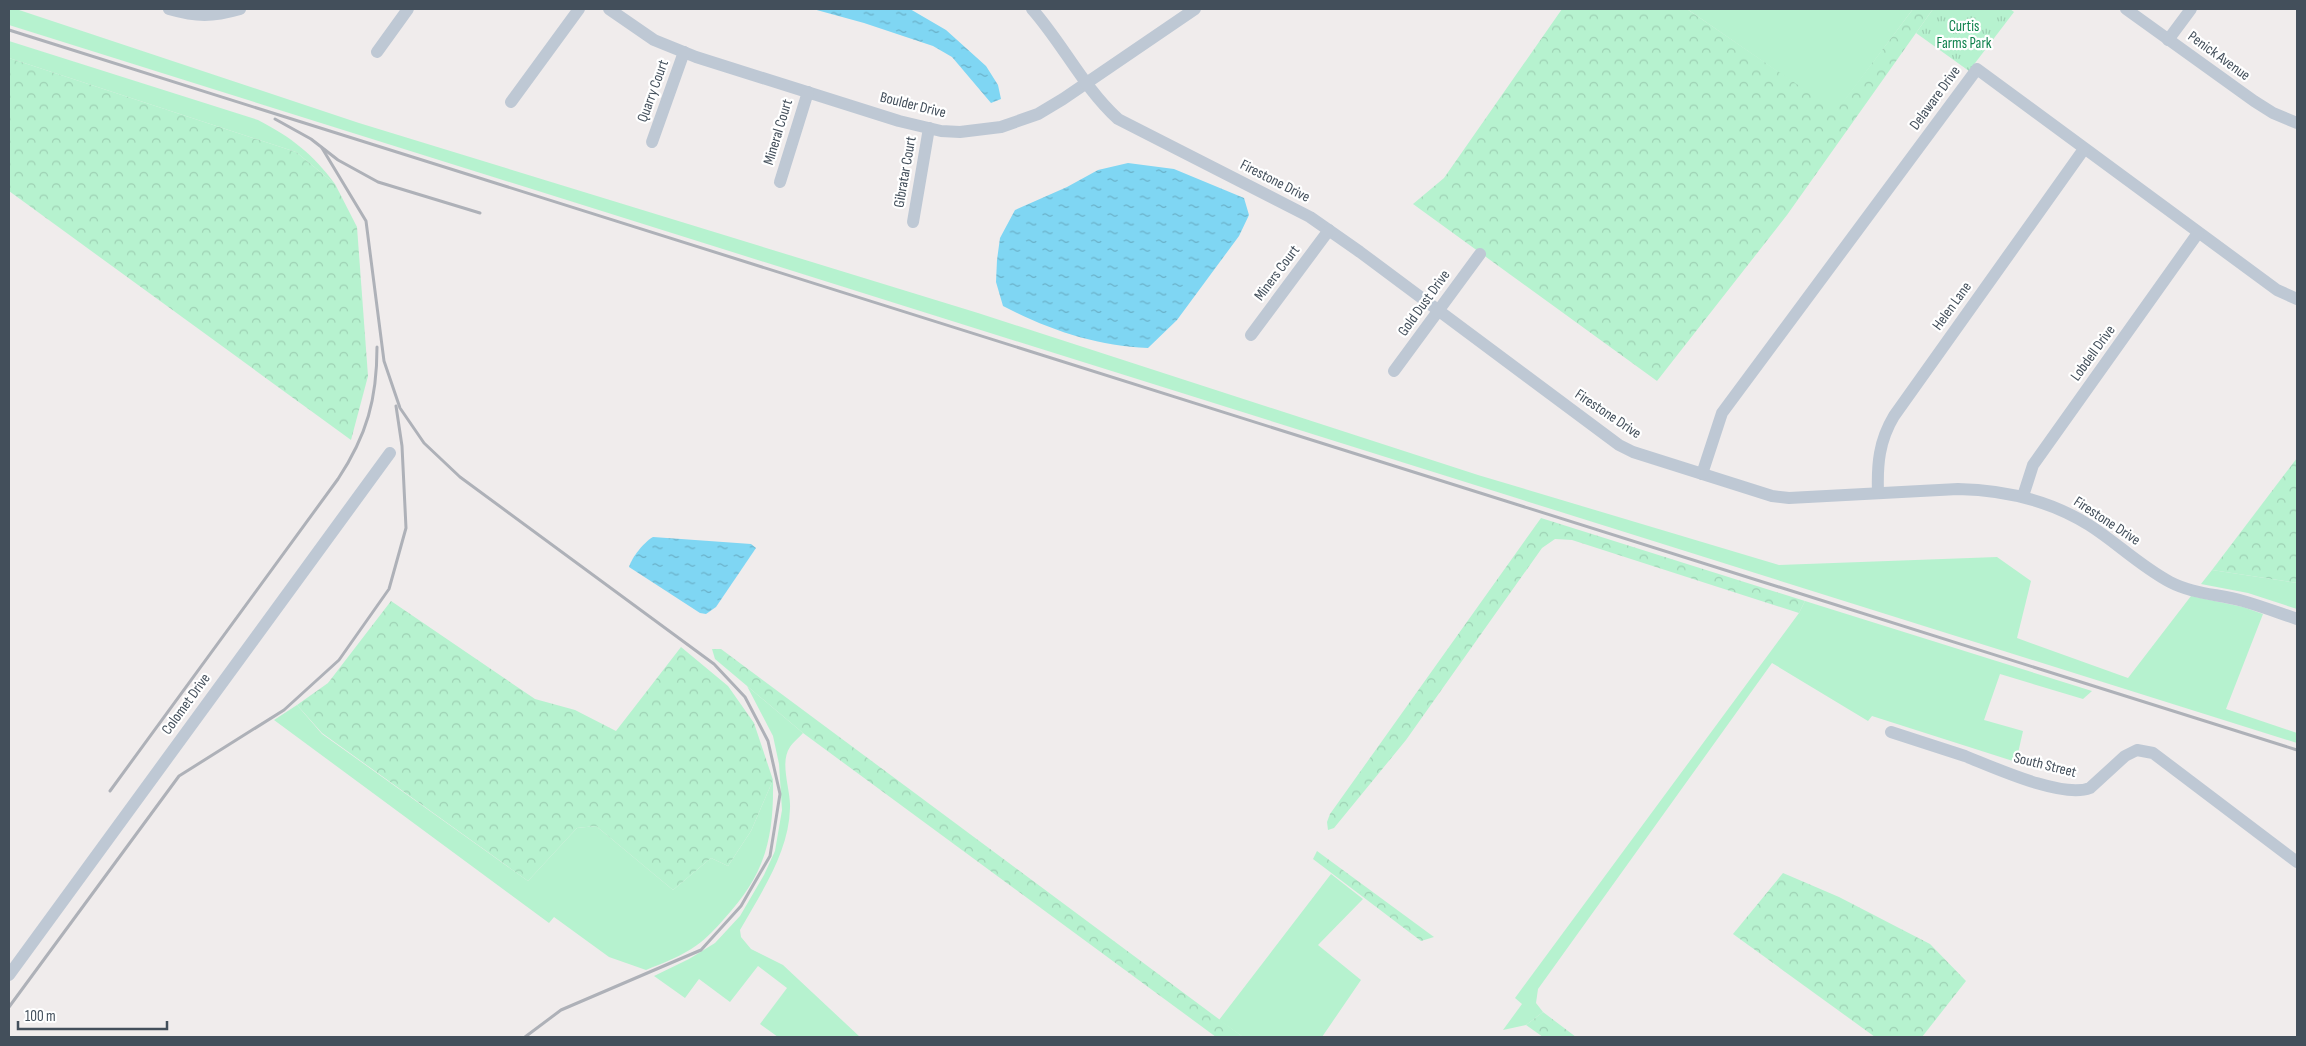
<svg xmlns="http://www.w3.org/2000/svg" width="2306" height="1046" viewBox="0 0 2306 1046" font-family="'Sofia Sans Condensed',sans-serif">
<defs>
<pattern id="forest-crowns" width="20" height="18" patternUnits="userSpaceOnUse" patternTransform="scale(1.25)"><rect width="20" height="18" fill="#b6f2cf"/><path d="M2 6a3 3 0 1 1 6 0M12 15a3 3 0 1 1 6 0" fill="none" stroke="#9ed1b4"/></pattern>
<pattern id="park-tufts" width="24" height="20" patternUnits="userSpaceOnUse" patternTransform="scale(1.25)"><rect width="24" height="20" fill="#b6f2cf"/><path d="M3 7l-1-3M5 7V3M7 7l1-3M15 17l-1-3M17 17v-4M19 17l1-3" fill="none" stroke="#9ed1b4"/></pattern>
<pattern id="water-ripples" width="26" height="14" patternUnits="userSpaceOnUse" patternTransform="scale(1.25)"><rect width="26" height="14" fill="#7fd6f3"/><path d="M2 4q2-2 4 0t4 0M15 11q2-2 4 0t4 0" fill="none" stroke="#6ab0c8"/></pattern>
</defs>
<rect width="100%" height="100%" fill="#f0ecec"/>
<g fill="#b6f2cf">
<polygon points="9,9 16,9 359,123 978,313 1478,475 1779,565 1997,557 2031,581 2017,638 2128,678 2191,596 2243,607 2263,614 2226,709 2297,733 2297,743 9,25"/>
<polygon points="1687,9 1913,9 1836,112"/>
<path d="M 9,41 L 258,120 C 291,137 313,154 335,184 L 296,152 L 9,58 Z"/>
<polygon points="2212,570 2297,583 2297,609 2248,593 2201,584"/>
<polygon points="1805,601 2092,691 2083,699 2000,674 1984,720 2023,731 2016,762 1872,716 1868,721 1772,663 1538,989 1536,1003 1543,1012 1526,1025 1503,1030 1522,1004 1515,998 1799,613"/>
<path d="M 747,686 L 803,733 C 799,738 793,742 790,747 C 779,763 791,790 790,808 C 789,852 761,893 740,930 L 741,937 L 751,949 L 783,965 L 860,1037 L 778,1037 L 760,1024 L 787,988 L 758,966 L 730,1002 L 699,979 L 685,998 L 654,976 L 689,959 L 715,943 L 740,916 L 764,875 L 775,851 L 782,810 L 779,764 L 773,736 Z"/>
<path d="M 297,705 L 322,734 L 528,881 L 577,828 L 596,826 L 673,890 L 711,858 L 728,866 L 751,831 L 773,780 C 774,839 765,875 724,919 C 716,928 707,938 697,945 C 682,956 663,963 646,970 L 609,957 L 554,917 L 549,923 L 274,720 Z"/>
<polygon points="1331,874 1363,899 1318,945 1361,980 1322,1037 1243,1037 1219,1020"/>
</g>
<g fill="url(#forest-crowns)">
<polygon points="1562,9 1687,9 1836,111 1913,9 1933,9 1787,215 1657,381 1413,204 1444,178"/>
<polygon points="9,58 296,152 335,184 357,227 368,376 351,440 9,191"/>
<polygon points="2297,458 2297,583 2212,570"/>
<polygon points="1541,518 1805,601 1799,613 1572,540 1555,539 1542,548 1406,740 1334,828 1328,830 1327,822 1330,814"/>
<polygon points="391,601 535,699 575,710 616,731 681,647 728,686 754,723 773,780 751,831 728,866 711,858 673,890 596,826 577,828 528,881 322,733 297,705 328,683"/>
<polygon points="712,649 721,649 1243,1037 1216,1037 803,733 715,659"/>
<polygon points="1317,851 1434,937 1421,941 1313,859"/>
<polygon points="1783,873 1839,897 1930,944 1966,981 1922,1037 1875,1037 1733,934"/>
<polygon points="1543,1012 1576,1037 1543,1037 1526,1025"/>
</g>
<polygon fill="url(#park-tufts)" points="1933,9 2010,9 2014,12 1969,71 1916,33"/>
<g fill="url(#water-ripples)">
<polygon points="813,9 910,9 946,30 986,66 998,85 1001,99 991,103 952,57 933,46 864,23"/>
<path d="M 1128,163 L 1174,169 L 1244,198 L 1249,215 L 1239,236 L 1177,320 L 1148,348 C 1096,346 1049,330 1003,306 L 996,282 L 997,260 L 1000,238 L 1015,210 L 1067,187 L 1098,170 Z"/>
<path d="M 653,537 L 751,544 L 756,548 L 716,607 L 706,614 L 700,613 L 629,567 C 632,557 644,542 653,537 Z"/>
</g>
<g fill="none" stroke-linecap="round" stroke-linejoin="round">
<g stroke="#bec8d4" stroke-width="12">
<path d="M 169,9 C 197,17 212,17 240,9"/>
<polyline points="609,9 654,40 696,57 899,121 941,131 960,132 1001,127 1038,114 1063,99 1195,9"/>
<path d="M 1032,9 C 1063,44 1083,87 1118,119 L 1310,217 L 1360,252 L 1619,445 L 1633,452 L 1772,496 L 1789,498 L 1958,489 C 2005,490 2049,500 2089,525 C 2116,542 2140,566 2170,582 C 2193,594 2218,594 2243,601 C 2261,606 2279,613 2297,619"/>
<polyline points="2126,9 2254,101 2273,113 2297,123"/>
<polyline points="2168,40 2191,9"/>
<polyline points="377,52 408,9"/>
<polyline points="511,102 579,9"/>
<polyline points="652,142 684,52"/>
<polyline points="780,182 808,92"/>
<polyline points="913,222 929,128"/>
<polyline points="1251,335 1329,230"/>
<polyline points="1394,371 1480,254"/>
<polyline points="1702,474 1722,413 1977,69 2277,290 2297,299"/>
<path d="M 1878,493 C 1877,464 1879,441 1894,416 L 2084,149"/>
<polyline points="2023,496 2033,465 2198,233"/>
<path d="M 1891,732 C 1916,740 1940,748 1965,756 C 1993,767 2062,799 2090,788 L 2125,756 L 2137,750 L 2153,753 L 2297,862"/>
<polyline points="9,975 390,453"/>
</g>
<g stroke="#aeb1b8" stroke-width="3">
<polyline points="9,30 2297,750"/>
<polyline points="275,119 311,139 338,160 378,182 480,213"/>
<polyline points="322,148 366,221 384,361 400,408 424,443 460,477 714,664 745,697 768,741 780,794 770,856 741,906 701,950 561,1010 525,1037"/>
<path d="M 110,791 L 338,479 C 367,435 377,399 377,347"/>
<polyline points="9,1007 179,776 284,710 339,660 389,589 406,528 402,446 396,406"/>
</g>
</g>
<g text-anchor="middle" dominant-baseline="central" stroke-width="4.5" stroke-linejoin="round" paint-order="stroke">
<g font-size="15" fill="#0f824d" stroke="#fff">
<text x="1964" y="26">Curtis<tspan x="1964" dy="17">Farms Park</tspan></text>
</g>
<g font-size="15" fill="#434f5b" stroke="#fff">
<text transform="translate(2219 56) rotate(36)">Penick Avenue</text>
<text transform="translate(653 91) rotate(-70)">Quarry Court</text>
<text transform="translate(1935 98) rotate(-54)">Delaware Drive</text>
<text transform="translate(913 105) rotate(14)">Boulder Drive</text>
<text transform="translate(778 132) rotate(-73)">Mineral Court</text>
<text transform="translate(905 172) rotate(-80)">Gibratar Court</text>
<text transform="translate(1275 181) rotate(27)">Firestone Drive</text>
<text transform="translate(1277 273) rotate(-53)">Miners Court</text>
<text transform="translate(1424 303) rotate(-54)">Gold Dust Drive</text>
<text transform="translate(1952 306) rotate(-54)">Helen Lane</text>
<text transform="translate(2093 353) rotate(-54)">Lobdell Drive</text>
<text transform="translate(1608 414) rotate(34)">Firestone Drive</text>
<text transform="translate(2107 521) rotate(33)">Firestone Drive</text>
<text transform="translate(186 704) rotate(-54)">Colomet Drive</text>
<text transform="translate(2045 765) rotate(14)">South Street</text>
</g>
</g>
<rect width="2306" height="1046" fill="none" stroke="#434f5b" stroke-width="20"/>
<path d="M18 1021v8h149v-8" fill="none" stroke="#434f5b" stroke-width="2.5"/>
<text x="25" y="1021" font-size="15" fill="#434f5b" stroke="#ffffff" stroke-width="4" paint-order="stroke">100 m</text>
</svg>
